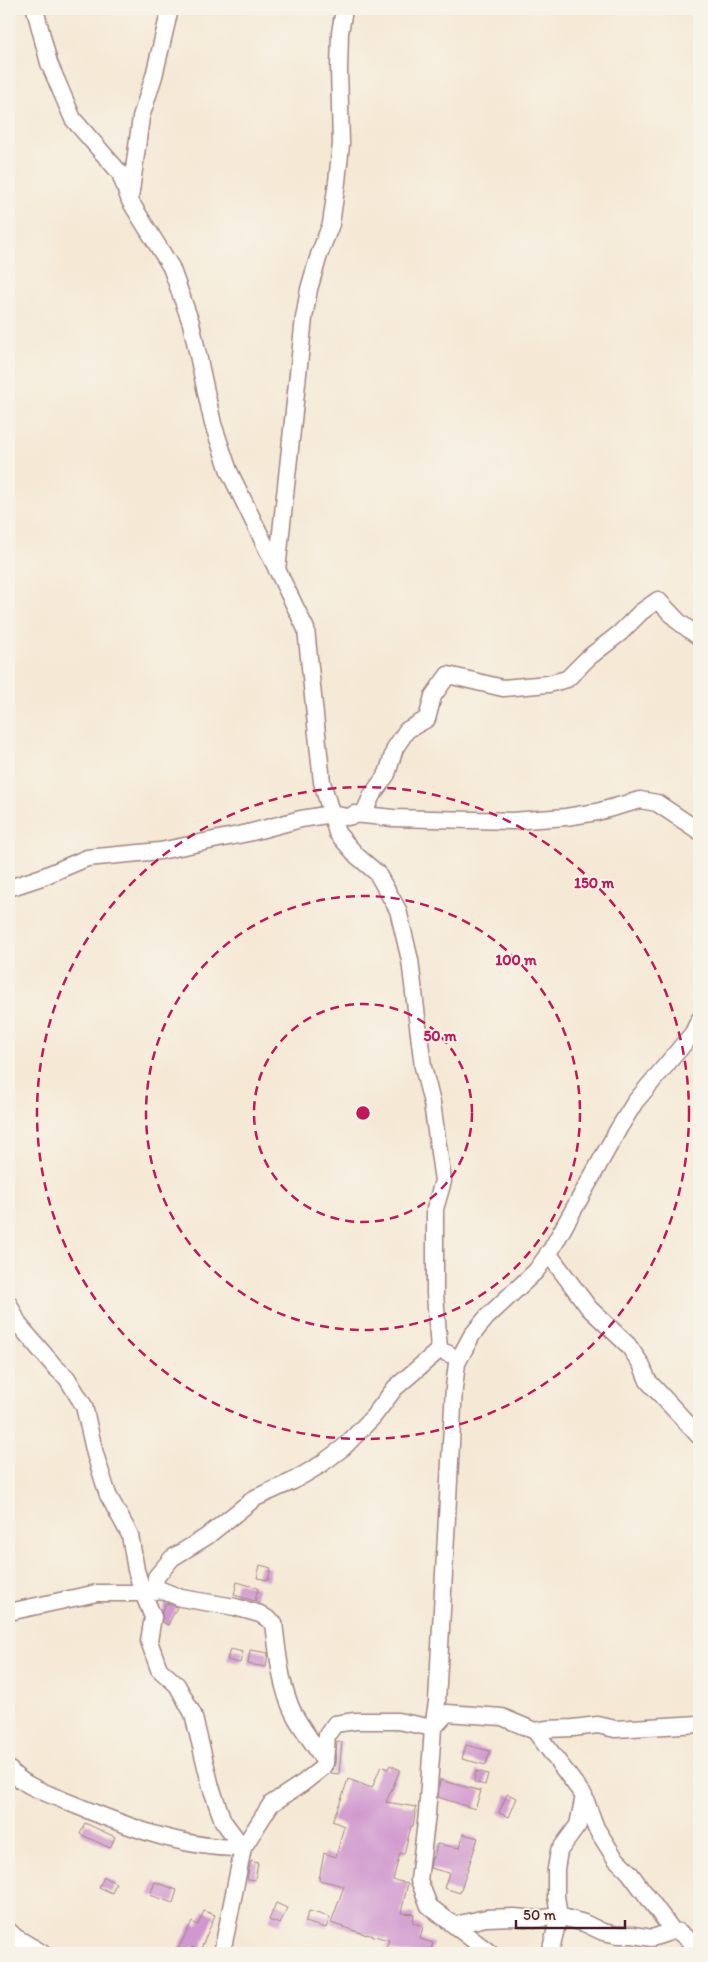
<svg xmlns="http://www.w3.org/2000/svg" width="708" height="1962" viewBox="0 0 708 1962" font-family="Itim,sans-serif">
<rect width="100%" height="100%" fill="#f7f3e8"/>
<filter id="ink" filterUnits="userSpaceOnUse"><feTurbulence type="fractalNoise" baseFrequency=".02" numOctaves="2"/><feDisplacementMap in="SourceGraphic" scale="10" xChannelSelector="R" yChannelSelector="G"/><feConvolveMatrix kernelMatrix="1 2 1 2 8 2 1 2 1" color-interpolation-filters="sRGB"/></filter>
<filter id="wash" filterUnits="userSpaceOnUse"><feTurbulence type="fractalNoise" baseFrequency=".0096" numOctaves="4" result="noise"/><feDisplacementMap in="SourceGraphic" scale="20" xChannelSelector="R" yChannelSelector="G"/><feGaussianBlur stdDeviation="1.12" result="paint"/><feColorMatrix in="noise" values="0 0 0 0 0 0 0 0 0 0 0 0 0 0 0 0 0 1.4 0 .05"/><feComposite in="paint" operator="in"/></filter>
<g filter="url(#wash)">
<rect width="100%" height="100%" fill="#f5e9d5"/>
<g id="blocks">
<g fill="#d098cf">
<polygon points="260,1565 271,1568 268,1580 257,1578"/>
<polygon points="237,1582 258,1588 255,1601 234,1595"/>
<polygon points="166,1603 177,1607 168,1625 162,1622 162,1612"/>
<polygon points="230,1649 243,1652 240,1663 227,1660"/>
<polygon points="250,1650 268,1653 266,1667 248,1664"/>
<polygon points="337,1741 342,1742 339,1774 331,1773 335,1764"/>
<polygon points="466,1745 490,1751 486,1765 462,1759"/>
<polygon points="390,1765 400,1770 386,1802 416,1807 413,1826 411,1826 404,1854 400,1853 393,1880 408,1883 401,1913 414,1914 413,1923 423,1926 420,1939 433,1943 430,1953 401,1953 386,1948 389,1940 367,1934 367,1935 331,1923 344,1886 319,1880 324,1853 336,1857 344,1826 332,1821 341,1800 348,1779 372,1788 381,1766 388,1769"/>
<polygon points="476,1771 488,1774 485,1785 474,1782"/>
<polygon points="440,1780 481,1791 475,1809 438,1797"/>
<polygon points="507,1794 517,1798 509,1817 499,1813"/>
<polygon points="85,1823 115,1837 110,1848 80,1834"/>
<polygon points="463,1834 478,1838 460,1893 444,1888 449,1873 430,1868 432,1857 434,1857 437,1844 460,1848"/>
<polygon points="251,1861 258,1863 255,1880 247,1879"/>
<polygon points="104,1877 116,1883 112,1893 99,1887"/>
<polygon points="155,1882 177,1890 173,1903 150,1895"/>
<polygon points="276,1903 287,1908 280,1924 269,1920"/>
<polygon points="204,1911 215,1915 200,1951 192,1947 189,1953 176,1953 192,1922 198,1925"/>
<polygon points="309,1911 330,1917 326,1928 305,1922"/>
</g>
</g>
</g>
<g filter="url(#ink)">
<use href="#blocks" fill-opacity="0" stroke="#a08480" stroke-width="1"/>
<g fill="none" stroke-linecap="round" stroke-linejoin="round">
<g stroke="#a08480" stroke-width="19">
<g id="minor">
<polyline points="35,9 49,63 73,119 120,173 130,201 171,267 191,323 213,424 229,471 306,629 322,782 337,833 357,856 377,873 398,910 410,960 423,1067 432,1103 443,1181 435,1209 435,1293 439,1350"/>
<polyline points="130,199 141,117 154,76 170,9"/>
<polyline points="277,570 304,318 309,289 319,255 331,224 337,182 341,144 339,69 340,33 344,9"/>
<polyline points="354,814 393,818 512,821 566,817 597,812 640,800 657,803 699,831"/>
<polyline points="9,888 42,877 87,858 160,851 248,833 301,819 332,814 347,817 364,813 372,795 387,774 395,748 407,730 427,719 433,696 448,675 503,688 548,684 567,679 588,658 620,633 641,612 658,600 679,622 699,637"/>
<polyline points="548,1253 589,1308 628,1345 641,1364 648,1381 699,1436"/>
<path d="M 9,1304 L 19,1325 L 55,1367 L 67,1378 L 84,1406 L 95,1454 L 108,1495 L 130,1535 L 136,1570 L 143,1593 L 161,1590 L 181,1598 L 235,1607 L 260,1614 L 274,1623 C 278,1654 280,1686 294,1714 C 303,1731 316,1746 325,1763"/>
<polyline points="155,1589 156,1577 172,1558 206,1537 255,1498 293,1481 320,1465 344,1447 373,1417 395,1388 439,1350 449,1354"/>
<polyline points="9,1612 97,1593 143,1593 153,1617 149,1641 159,1669 177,1685 193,1714 211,1787 223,1821 243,1848"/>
<polyline points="535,1731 546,1729 573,1728 598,1725 615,1729 699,1724"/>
<path d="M 9,1769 C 21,1785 47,1793 65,1801 C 121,1824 181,1849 243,1848"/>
<polyline points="455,1925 486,1918 514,1917 537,1919 559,1916 584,1923 603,1932 618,1935 633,1935 652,1938 673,1931"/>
<polyline points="9,1931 15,1937 42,1953"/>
<polyline points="222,1953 243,1848 271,1804 303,1783 322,1768 325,1763 327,1735 335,1724 355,1721 398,1721 433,1728 447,1713 502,1717 535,1731 584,1796 596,1828 615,1858 629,1872 673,1931 679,1932 699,1948"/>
<polyline points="490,1953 429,1906 419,1880 427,1814 433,1728 437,1702 454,1388 457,1363 472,1335 487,1317 536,1271 551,1250 619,1128 635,1102 693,1033 699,1020"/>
<polyline points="550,1953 559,1916 556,1896 556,1869 559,1851 578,1825 584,1796"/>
</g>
</g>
<use href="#minor" stroke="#fff" stroke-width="16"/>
</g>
</g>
<g fill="none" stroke="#c2185b" stroke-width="2.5" stroke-dasharray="9 6">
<circle cx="363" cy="1113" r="109"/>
<circle cx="363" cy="1113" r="217"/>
<circle cx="363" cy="1113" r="326"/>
</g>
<circle cx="363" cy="1113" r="8" fill="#c2185b" stroke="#f7f3e8" stroke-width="2.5"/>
<g font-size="15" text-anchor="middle" font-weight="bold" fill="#c2185b" stroke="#f7f3e8" stroke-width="4" stroke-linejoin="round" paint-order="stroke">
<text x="594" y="888">150 m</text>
<text x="516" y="965">100 m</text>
<text x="440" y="1041">50 m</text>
</g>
<rect width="708" height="1962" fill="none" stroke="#f7f3e8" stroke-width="30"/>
<path d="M516 1920v8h109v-8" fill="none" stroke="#4a1f2b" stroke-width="2.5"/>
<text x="523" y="1920" font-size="15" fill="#4a1f2b" stroke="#f7f3e8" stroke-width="4" paint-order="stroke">50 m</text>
</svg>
